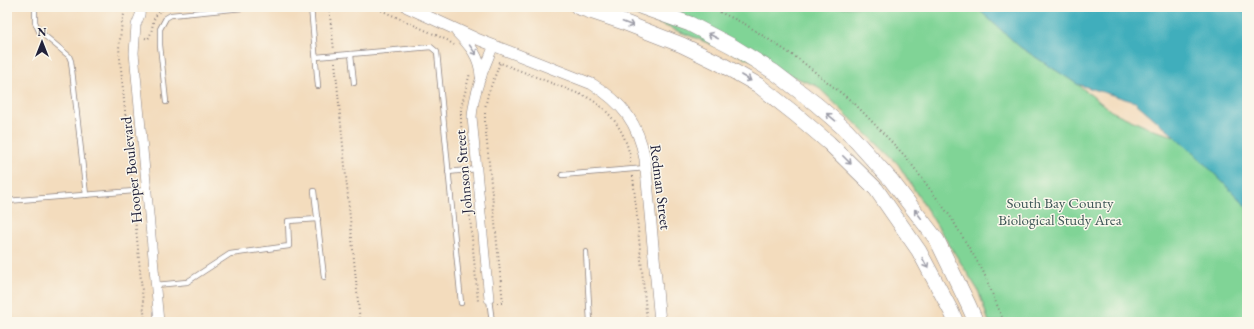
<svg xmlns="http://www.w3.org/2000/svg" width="1254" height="329" viewBox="0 0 1254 329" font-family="'EB Garamond',serif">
<rect width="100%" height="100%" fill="#fbf7ec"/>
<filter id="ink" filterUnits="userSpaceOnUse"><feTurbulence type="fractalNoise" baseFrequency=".025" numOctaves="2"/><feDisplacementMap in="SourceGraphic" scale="8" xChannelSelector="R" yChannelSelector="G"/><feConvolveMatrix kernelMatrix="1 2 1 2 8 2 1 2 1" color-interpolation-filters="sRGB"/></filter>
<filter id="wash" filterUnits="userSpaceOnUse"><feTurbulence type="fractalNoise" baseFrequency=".012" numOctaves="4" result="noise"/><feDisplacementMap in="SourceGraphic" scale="16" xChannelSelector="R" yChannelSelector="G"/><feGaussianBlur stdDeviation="0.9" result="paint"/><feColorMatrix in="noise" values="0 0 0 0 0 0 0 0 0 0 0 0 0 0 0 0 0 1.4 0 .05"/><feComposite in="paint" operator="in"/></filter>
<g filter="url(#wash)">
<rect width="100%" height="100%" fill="#f3dcbd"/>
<polygon fill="#80d496" stroke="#517b68" points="613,7 992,7 1071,79 1111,111 1153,130 1192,141 1247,186 1247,322 989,322 978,290 898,164 817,86 645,18"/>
<polygon fill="#3faebc" stroke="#30687c" points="970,7 1247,7 1247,207 1194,153 1135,102 1077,84 1020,47 978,9"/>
</g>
<g filter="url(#ink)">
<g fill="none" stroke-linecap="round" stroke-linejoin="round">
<g stroke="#8a7f7c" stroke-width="6">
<g id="service">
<polyline points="35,7 35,22 39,31 69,56 71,61 86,195"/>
<polyline points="311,7 318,86"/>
<polyline points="351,54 354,83"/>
<polyline points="316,57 431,47 437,52 461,303"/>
<polyline points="166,102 160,45 160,29 166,18 171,15 253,7"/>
<polyline points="448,172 477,169"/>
<polyline points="562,175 646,168"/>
<polyline points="314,191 324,277"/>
<polyline points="7,201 147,190"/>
<polyline points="586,252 590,322"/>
<polyline points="156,285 187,282 230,254 289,246 288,221 318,219"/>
<polyline points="489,299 492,322"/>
</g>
</g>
<g stroke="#8a7f7c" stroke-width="10">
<g id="minor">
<polyline points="141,7 140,15 136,25 134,53 159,322"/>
<path d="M 489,299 L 472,117 C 474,90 484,70 494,45"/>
</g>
</g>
<g stroke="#8a7f7c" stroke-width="12">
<g id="tertiary">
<path d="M 407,7 L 477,39 L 592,84 C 623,103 638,123 645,159 L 660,322"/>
<path d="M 457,32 C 470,45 480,57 481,76"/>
</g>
</g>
<g stroke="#8a7f7c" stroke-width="16">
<g id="trunk">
<polyline points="578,7 623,22 682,45 719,63 758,85 795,114 829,143 876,189 919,251 951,311 956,322"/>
<polyline points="642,7 690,24 732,46 774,72 816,104 847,131 891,180 937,240 968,304 976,322"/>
</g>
</g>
<g stroke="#8a7f7c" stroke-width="2" stroke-dasharray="1 3" stroke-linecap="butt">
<polyline points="126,7 122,22 119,48 132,184"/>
<polyline points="329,7 334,50"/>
<polyline points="374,7 447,40 454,45"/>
<polyline points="709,7 745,24 800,60 855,104 906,157 950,216 983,271 1004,322"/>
<path d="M 145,38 L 148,39 C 156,26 148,16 167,7"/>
<polyline points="335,62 360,322"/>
<path d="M 498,62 L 587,97 C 612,111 628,135 631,164"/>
<polyline points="464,163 461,123 461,108 470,73"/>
<polyline points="466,176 478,301"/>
<polyline points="633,176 647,322"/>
<polyline points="133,197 145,322"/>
<polyline points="497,303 503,303 485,123 485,108 488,94 500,63"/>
</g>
<use href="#service" stroke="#fff" stroke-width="4.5"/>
<use href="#minor" stroke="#fff" stroke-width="9"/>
<use href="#tertiary" stroke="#fff" stroke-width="11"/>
<use href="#trunk" stroke="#fff" stroke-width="15"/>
</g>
<defs><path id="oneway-shaft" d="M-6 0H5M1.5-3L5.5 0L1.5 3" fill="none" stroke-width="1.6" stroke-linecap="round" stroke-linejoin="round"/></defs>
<g stroke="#9c9ca7">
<use href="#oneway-shaft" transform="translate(628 24) rotate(21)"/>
<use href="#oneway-shaft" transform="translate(713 36) rotate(-153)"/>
<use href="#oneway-shaft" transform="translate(473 50) rotate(55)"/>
<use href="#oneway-shaft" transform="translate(746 78) rotate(30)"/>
<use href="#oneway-shaft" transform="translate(831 117) rotate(-140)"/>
<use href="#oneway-shaft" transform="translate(847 160) rotate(45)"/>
<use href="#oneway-shaft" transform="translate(918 214) rotate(-127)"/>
<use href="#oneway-shaft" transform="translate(925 263) rotate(62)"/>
</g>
</g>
<g text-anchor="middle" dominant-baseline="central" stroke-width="3" stroke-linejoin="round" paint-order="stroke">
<g font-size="15" fill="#22223b" stroke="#fbf7ec">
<text transform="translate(131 170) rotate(-96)">Hooper Boulevard</text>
<text transform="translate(463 172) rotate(-95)">Johnson Street</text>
<text transform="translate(661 187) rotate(83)">Redman Street</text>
</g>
<g font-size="15" fill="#3e5756" stroke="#fbf7ec">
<text x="1060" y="202">South Bay County<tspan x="1060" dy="17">Biological Study Area</tspan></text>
</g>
</g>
<rect width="1254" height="329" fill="none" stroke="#fbf7ec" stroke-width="24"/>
<g transform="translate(42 42)" stroke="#fbf7ec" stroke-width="3" paint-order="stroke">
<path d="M0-3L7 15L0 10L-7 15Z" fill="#22223b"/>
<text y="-6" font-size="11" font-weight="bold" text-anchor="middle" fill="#22223b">N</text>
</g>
</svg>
